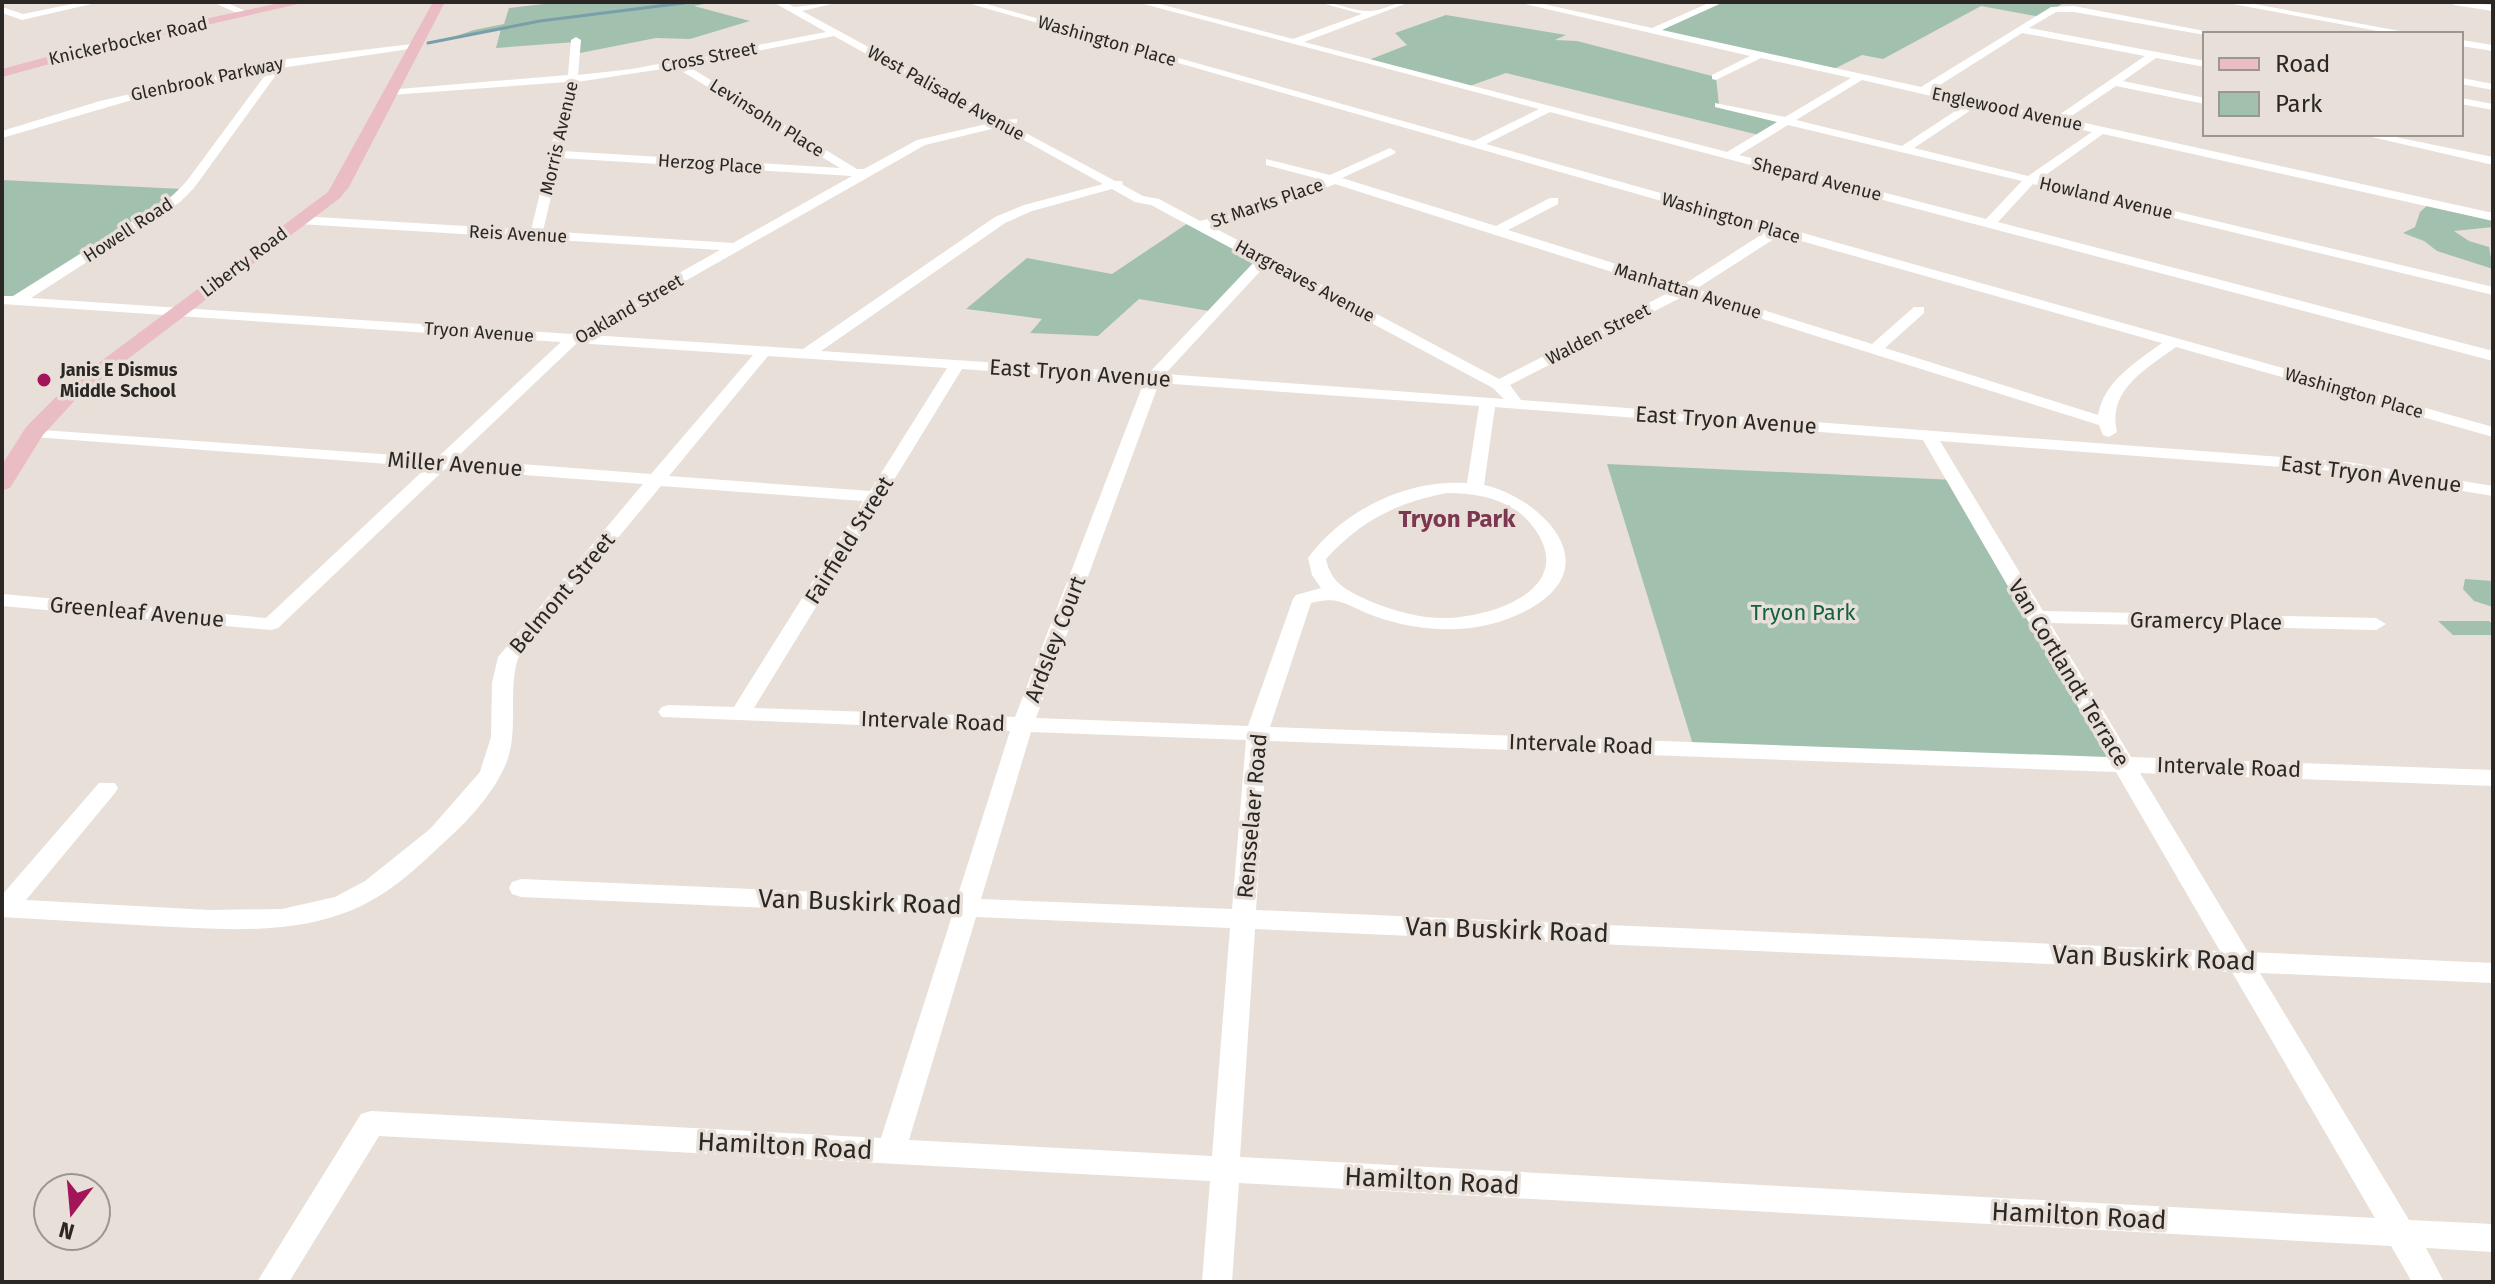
<svg xmlns="http://www.w3.org/2000/svg" width="2495" height="1284" viewBox="0 0 2495 1284" font-family="'Fira Sans',sans-serif">
<rect width="100%" height="100%" fill="#e8e0d8"/>
<g fill="#a2c0ae">
<polygon points="561,2 714,2 694,6 750,21 690,39 656,38 575,54 576,42 496,48 501,29 438,42 474,30 504,24 509,8"/>
<polygon points="1719,2 2065,2 2041,17 1981,6 1883,59 1862,55 1830,71 1653,31"/>
<polygon points="1446,15 1566,35 1555,40 1577,41 1716,77 1719,105 1789,121 1763,136 1506,73 1467,87 1366,61 1407,45 1395,33"/>
<polygon points="2,180 182,189 16,302 2,301"/>
<polygon points="2430,203 2493,217 2493,227 2454,231 2469,241 2489,247 2493,269 2437,251 2424,241 2403,233 2415,227 2420,212"/>
<polygon points="1191,221 1264,259 1215,312 1139,299 1098,336 1030,333 1042,319 966,309 1027,258 1112,274"/>
<polygon points="1607,464 1955,480 2122,763 1694,748"/>
<polygon points="2465,579 2493,581 2493,607 2474,601 2463,589"/>
<polygon points="2438,621 2489,621 2493,625 2493,635 2453,635"/>
</g>
<g fill="none" stroke-linecap="round" stroke-linejoin="round">
<polyline stroke="#789faa" stroke-width="3" points="428,43 540,21 691,2"/>
<g fill="#fff" fill-rule="evenodd">
<polygon points="82,2 100,2 22,20 2,13 2,7 23,14"/>
<polygon points="212,2 225,2 252,14 244,16"/>
<path d="M 773,2 L 785,2 L 794,7 L 840,2 L 802,11 L 1003,120 L 1017,119 L 1017,123 L 1011,125 L 1115,181 L 1122,181 L 1123,185 L 1143,196 L 1159,199 L 1200,221 L 1242,211 L 1323,180 L 1266,165 L 1266,159 L 1330,175 L 1390,148 L 1396,152 L 1394,154 L 1342,178 L 1496,226 L 1550,198 L 1558,198 L 1558,204 L 1508,230 L 1683,285 L 1767,231 L 964,2 L 979,2 L 1474,141 L 1539,109 L 1136,2 L 1152,2 L 1293,39 L 1362,14 L 1318,2 C 1336,2 1354,12 1371,11 C 1384,10 1395,2 1410,2 L 1304,42 L 1727,152 L 1777,122 L 1715,107 L 1715,103 L 1785,117 L 1851,78 L 1761,58 L 1716,80 L 1712,79 L 1712,75 L 1750,56 L 1516,2 L 1534,2 L 1652,28 L 1711,2 L 1724,2 L 1662,30 L 1921,87 L 2051,7 L 2074,6 L 2220,34 L 2205,35 L 2074,12 L 2056,12 L 2029,28 L 2205,61 L 2205,67 L 2156,58 L 2123,81 L 2205,98 L 2205,104 L 2116,86 L 2067,119 L 2493,213 L 2493,221 L 2103,134 L 2040,179 L 2493,287 L 2493,295 L 2033,184 L 1998,222 L 2493,351 L 2493,361 L 1550,112 L 1486,144 L 2493,427 L 2493,437 L 2176,347 C 2146,369 2107,390 2117,432 L 2109,437 L 2103,435 L 2099,425 L 1686,295 L 1510,385 L 1521,400 L 2347,462 L 2493,486 L 2493,496 L 2347,472 L 1940,441 L 2043,611 L 2376,618 L 2386,624 L 2376,630 L 2050,623 L 2131,757 L 2493,770 L 2493,786 L 2140,773 L 2248,952 L 2493,963 L 2493,983 L 2260,973 L 2409,1220 L 2493,1224 L 2493,1252 L 2426,1248 L 2444,1282 L 2412,1282 L 2391,1246 L 1239,1183 L 1232,1282 L 1202,1282 L 1210,1181 L 379,1136 L 289,1282 L 257,1282 L 361,1114 L 371,1111 L 881,1138 L 952,916 L 521,897 L 512,894 L 509,888 L 512,882 L 521,879 L 957,898 L 1010,731 L 662,717 L 658,712 L 662,707 L 669,705 L 734,707 L 863,501 L 661,486 L 518,658 C 507,694 520,732 505,766 C 491,797 465,824 440,846 C 414,871 386,896 352,910 C 289,936 220,929 154,926 C 103,923 53,920 2,917 L 2,895 L 99,783 L 115,783 L 118,788 L 115,793 L 26,900 L 209,910 L 282,909 L 335,897 L 365,881 L 430,829 L 480,772 L 491,737 L 492,683 L 498,657 L 643,484 L 445,469 L 278,628 L 271,630 L 2,606 L 2,594 L 266,618 L 427,467 L 34,437 L 26,432 L 28,429 L 437,458 L 561,342 L 2,304 L 2,296 L 13,296 L 172,196 L 186,182 L 269,70 L 156,93 L 2,138 L 2,131 L 100,101 L 279,60 L 420,43 L 416,48 L 281,68 L 194,188 L 180,202 L 31,298 L 571,334 L 720,250 L 300,224 L 294,220 L 300,216 L 531,230 L 567,82 L 391,95 L 386,92 L 387,90 L 568,75 L 571,40 L 576,37 L 581,40 L 578,75 L 632,69 L 826,32 ZM 2022,33 L 2145,56 L 2056,117 L 1932,90 ZM 834,36 L 991,123 L 917,140 L 864,169 L 857,169 L 686,65 ZM 675,67 L 840,168 L 562,151 L 577,82 ZM 1862,80 L 1966,104 L 1902,146 L 1796,120 ZM 1977,106 L 2092,132 L 2028,176 L 1914,148 ZM 1788,125 L 2022,181 L 1986,219 L 1739,155 ZM 1000,127 L 1103,184 L 1024,205 L 995,217 L 803,349 L 590,335 L 925,145 ZM 560,158 L 852,176 L 733,243 L 543,231 ZM 1335,184 L 1672,291 L 1499,379 L 1211,226 L 1251,217 ZM 1112,189 L 1135,202 L 1151,205 L 1255,261 L 1149,373 L 821,351 L 1005,223 L 1032,211 ZM 1780,235 L 2162,343 C 2136,362 2104,381 2098,415 L 1885,348 L 1924,313 L 1924,307 L 1914,307 L 1872,344 L 1696,289 ZM 1265,266 L 1493,388 L 1504,399 L 1165,374 ZM 577,343 L 753,355 L 651,474 L 455,459 ZM 768,356 L 947,368 L 870,491 L 669,476 ZM 962,369 L 1144,382 L 1015,717 L 754,708 ZM 1159,383 L 1479,406 L 1467,483 C 1407,479 1343,510 1308,558 L 1312,575 L 1321,588 L 1296,595 L 1293,599 L 1248,726 L 1036,718 ZM 1495,407 L 1923,440 L 2107,757 L 1270,727 L 1311,603 C 1340,595 1347,606 1374,616 C 1427,635 1490,636 1539,603 C 1604,559 1536,496 1484,485 ZM 1447,493 C 1480,493 1514,500 1534,528 C 1577,587 1497,616 1449,618 C 1423,619 1397,612 1372,602 C 1350,592 1331,585 1326,559 C 1360,521 1398,502 1447,493 ZM 1031,732 L 1246,740 L 1232,909 L 981,899 ZM 1267,741 L 2116,772 L 2220,951 L 1256,910 ZM 976,917 L 1230,928 L 1212,1156 L 909,1140 ZM 1255,929 L 2232,972 L 2375,1218 L 1240,1157 Z"/>
<polygon points="2222,2 2243,2 2416,34 2394,34"/>
<polygon points="2449,2 2493,5 2493,11 2454,5"/>
<polygon points="2461,40 2493,45 2493,51 2461,46"/>
<polygon points="2462,78 2493,84 2493,90 2461,84"/>
<polygon points="2461,98 2493,104 2493,110 2461,104"/>
<polygon points="2359,134 2381,134 2493,157 2493,165"/>
</g>
<g fill="#eabcc3" fill-rule="evenodd">
<polygon points="284,2 307,2 123,44 2,77 2,69 121,37"/>
<polygon points="433,2 445,2 349,187 340,198 79,396 43,435 10,488 2,490 2,465 26,427 65,388 328,192"/>
</g>
</g>
<circle fill="#a31458" stroke="#e8e0d8" stroke-width="3" cx="44" cy="380" r="8"/>
<g text-anchor="middle" dominant-baseline="central" stroke-width="7" stroke-linejoin="round" paint-order="stroke">
<g font-size="18" fill="#2a2724" stroke="#e8e0d8">
<text transform="translate(128 41) rotate(-13)">Knickerbocker Road</text>
<text transform="translate(1107 41) rotate(16)">Washington Place</text>
<text transform="translate(709 57) rotate(-11)">Cross Street</text>
<text transform="translate(207 79) rotate(-12)">Glenbrook Parkway</text>
<text transform="translate(946 93) rotate(29)">West Palisade Avenue</text>
<text transform="translate(2007 109) rotate(12)">Englewood Avenue</text>
<text transform="translate(767 118) rotate(32)">Levinsohn Place</text>
<text transform="translate(559 138) rotate(-77)">Morris Avenue</text>
<text transform="translate(710 164) rotate(4)">Herzog Place</text>
<text transform="translate(1817 179) rotate(14)">Shepard Avenue</text>
<text transform="translate(2106 198) rotate(13)">Howland Avenue</text>
<text transform="translate(1267 203) rotate(-19)">St Marks Place</text>
<text transform="translate(1731 218) rotate(16)">Washington Place</text>
<text transform="translate(128 230) rotate(-33)">Howell Road</text>
<text transform="translate(518 234) rotate(3)">Reis Avenue</text>
<text transform="translate(244 262) rotate(-37)">Liberty Road</text>
<text transform="translate(1305 281) rotate(28)">Hargreaves Avenue</text>
<text transform="translate(1688 291) rotate(17)">Manhattan Avenue</text>
<text transform="translate(629 309) rotate(-30)">Oakland Street</text>
<text transform="translate(479 332) rotate(4)">Tryon Avenue</text>
<text transform="translate(1598 334) rotate(-27)">Walden Street</text>
<text transform="translate(2354 393) rotate(16)">Washington Place</text>
</g>
<g font-size="18" font-weight="bold" fill="#2a2724" stroke="#e8e0d8" text-anchor="start">
<text x="60" y="370">Janis E Dismus<tspan x="60" dy="21">Middle School</tspan></text>
</g>
<g font-size="22" fill="#2a2724" stroke="#e8e0d8">
<text transform="translate(1080 373) rotate(4)">East Tryon Avenue</text>
<text transform="translate(1726 420) rotate(4)">East Tryon Avenue</text>
<text transform="translate(455 464) rotate(4)">Miller Avenue</text>
<text transform="translate(2371 474) rotate(7)">East Tryon Avenue</text>
<text transform="translate(849 540) rotate(-58)">Fairfield Street</text>
<text transform="translate(562 593) rotate(-50)">Belmont Street</text>
<text transform="translate(137 612) rotate(5)">Greenleaf Avenue</text>
<text transform="translate(2206 621) rotate(1)">Gramercy Place</text>
<text transform="translate(1055 639) rotate(-69)">Ardsley Court</text>
<text transform="translate(2069 673) rotate(59)">Van Cortlandt Terrace</text>
<text transform="translate(933 721) rotate(2)">Intervale Road</text>
<text transform="translate(1581 744) rotate(2)">Intervale Road</text>
<text transform="translate(2229 767) rotate(2)">Intervale Road</text>
<text transform="translate(1252 816) rotate(-85)">Rensselaer Road</text>
</g>
<g font-size="22" fill="#12623f" stroke="#e8e0d8">
<text x="1803" y="612">Tryon Park</text>
</g>
<g font-size="24" font-weight="bold" fill="#7d3851" stroke="#e8e0d8">
<text x="1457" y="519">Tryon Park</text>
</g>
<g font-size="26" fill="#2a2724" stroke="#e8e0d8">
<text transform="translate(860 902) rotate(2)">Van Buskirk Road</text>
<text transform="translate(1507 930) rotate(2)">Van Buskirk Road</text>
<text transform="translate(2154 958) rotate(2)">Van Buskirk Road</text>
<text transform="translate(785 1146) rotate(3)">Hamilton Road</text>
<text transform="translate(1432 1181) rotate(3)">Hamilton Road</text>
<text transform="translate(2079 1216) rotate(3)">Hamilton Road</text>
</g>
</g>
<rect width="2495" height="1284" fill="none" stroke="#2a2724" stroke-width="8"/>
<rect x="2203" y="32" width="260" height="104" fill="#e8e0d8" stroke="#9c9690" stroke-width="2"/>
<rect x="2219" y="58" width="40" height="12" fill="#eabcc3" stroke="#9c9690" stroke-width="2"/>
<text x="2275" y="72" font-size="24" fill="#2a2724">Road</text>
<rect x="2219" y="92" width="40" height="24" fill="#a2c0ae" stroke="#9c9690" stroke-width="2"/>
<text x="2275" y="112" font-size="24" fill="#2a2724">Park</text>
<g transform="translate(72 1212) rotate(196)"><circle r="38" fill="#e8e0d8" stroke="#9c9690" stroke-width="2"/>
<path d="M0-6L14 30L0 20L-14 30Z" fill="#a31458"/>
<text y="-12" font-size="22" font-weight="bold" text-anchor="middle" fill="#2a2724">N</text>
</g>
</svg>
